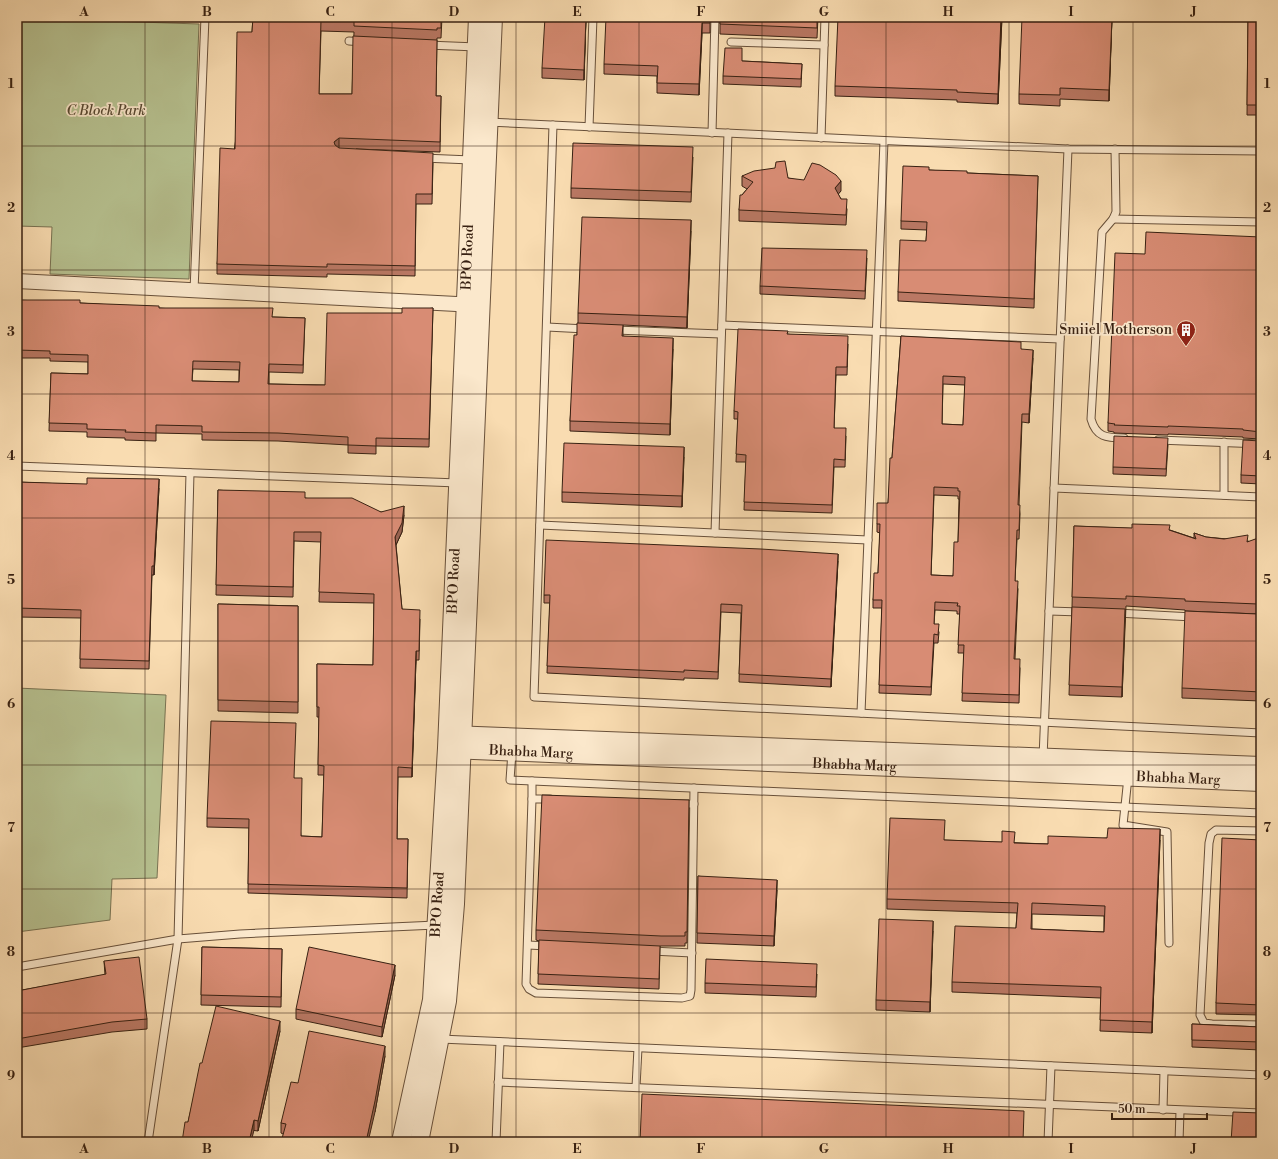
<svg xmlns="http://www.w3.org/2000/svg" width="1278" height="1159" viewBox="0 0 1278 1159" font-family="'Libre Bodoni',serif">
<rect width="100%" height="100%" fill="#f9dcb1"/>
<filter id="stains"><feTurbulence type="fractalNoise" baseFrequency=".005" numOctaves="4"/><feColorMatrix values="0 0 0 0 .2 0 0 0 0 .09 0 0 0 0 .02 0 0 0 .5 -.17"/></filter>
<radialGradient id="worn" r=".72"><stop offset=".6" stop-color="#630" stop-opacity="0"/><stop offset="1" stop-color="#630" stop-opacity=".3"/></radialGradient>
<g fill="#b7c291" stroke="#787252">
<polygon points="17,18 199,24 189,279 50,274 52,227 17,226"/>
<polygon points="17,688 166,695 157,878 112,879 110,920 17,932"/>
</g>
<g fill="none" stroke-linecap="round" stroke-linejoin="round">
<g stroke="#68503a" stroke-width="9">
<g id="service">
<polyline points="349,41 363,42"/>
<polyline points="731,42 824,45"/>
<polyline points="427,45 477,47"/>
<polyline points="488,122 1068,149 1261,151"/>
<polyline points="553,125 534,697 1261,733"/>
<polyline points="589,127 593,17"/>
<polyline points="712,133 715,17"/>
<polyline points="821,138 825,17"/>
<path d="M 1115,149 L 1116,212 L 1113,219 L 1102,232 L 1091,419 C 1096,437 1106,438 1124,438"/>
<polyline points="423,158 471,160"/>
<polyline points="1113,219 1261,222"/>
<polyline points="194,291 205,17"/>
<polyline points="722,325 1060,339"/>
<polyline points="547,327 586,329"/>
<polyline points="615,330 721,334"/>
<polyline points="1158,440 1261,444"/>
<polyline points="17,466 458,483"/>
<polyline points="1054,488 1261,497"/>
<polyline points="1224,495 1224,442"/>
<polyline points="540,525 868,540"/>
<polyline points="715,533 728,133"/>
<polyline points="1049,611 1081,612"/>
<polyline points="1117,613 1193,617"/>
<polyline points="861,713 884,141"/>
<polyline points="512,752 510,780 1261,813"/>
<polyline points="1043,758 1068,149"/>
<polyline points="1128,777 1123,825 1167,832 1169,943"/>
<polyline points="532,781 532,799"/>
<polyline points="550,799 532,799 526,984 529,989 536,993 682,998 690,996 691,990 694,788"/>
<polyline points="680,804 694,804"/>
<polyline points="1261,831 1216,830 1211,834 1209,843 1200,1015 1204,1023 1212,1024 1261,1025"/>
<polyline points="528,945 548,946"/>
<polyline points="652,951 692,953"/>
<polyline points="17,967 178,939 240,934 436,925"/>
<polyline points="440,1039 1261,1075"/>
<polyline points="498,1082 1261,1113"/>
<polyline points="636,1087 638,1048"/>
<polyline points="1163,1110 1164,1071"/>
<polyline points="17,1142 18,1142"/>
<polyline points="148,1142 178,939 190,473"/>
<polyline points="496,1142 500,1042"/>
<polyline points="1048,1142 1051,1066"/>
<polyline points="1179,1142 1180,1111"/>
</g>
</g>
<g stroke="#68503a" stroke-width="16">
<polyline id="minor" points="17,281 476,305"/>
</g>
<g stroke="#68503a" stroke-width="20">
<g id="tertiary">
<polyline points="451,735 1261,766"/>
<path id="s1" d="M 450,749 L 1261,782"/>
<path id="s2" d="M 401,1142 L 432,1000 L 447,748 L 478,17"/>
<polyline points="419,1142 447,1001 455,904 493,17"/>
</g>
</g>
<use href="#service" stroke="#fbe8cc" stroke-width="7"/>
<use href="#minor" stroke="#fbe8cc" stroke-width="14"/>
<use href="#tertiary" stroke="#fbe8cc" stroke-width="18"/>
</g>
<g fill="#ba7864" stroke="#382112" fill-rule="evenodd">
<path d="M 253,17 L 442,17 L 441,38 L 437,38 L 436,96 L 441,96 L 440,152 L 356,149 L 433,163 L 432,204 L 416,204 L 415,276 L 327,274 L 327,277 L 217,274 L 217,264 L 252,32 ZM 321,31 L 354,32 L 352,94 L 319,94 Z"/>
<polygon points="586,17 584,80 542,78 542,68"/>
<polygon points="710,17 710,33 702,33 699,95 657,93 657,76 604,74 604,64"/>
<polygon points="720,17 818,17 817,38 720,34"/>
<polygon points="1002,17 998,104 957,102 957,100 835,96 835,86"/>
<polygon points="1112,17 1109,101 1060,99 1060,106 1019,104 1019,94"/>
<polygon points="1248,19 1261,19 1261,115 1247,115"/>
<polygon points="742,61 802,64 801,87 723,84 723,76"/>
<polygon points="693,157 691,202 571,198 571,188"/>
<polygon points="929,170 967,173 1038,176 1034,308 898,301 898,292 926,241 927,230 901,229 901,221"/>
<polygon points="742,176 788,178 841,191 838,194 847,209 846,225 739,221 739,210 742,195 747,189 742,186"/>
<polygon points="691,231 687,328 623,325 623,336 673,349 670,435 570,431 570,421 578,323 578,313"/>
<polygon points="1261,237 1261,439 1243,438 1243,437 1168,434 1168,435 1114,433 1114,432 1108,431 1108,423 1145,254"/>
<polygon points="867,258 865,299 760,294 760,286"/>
<path d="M 17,300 L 80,303 L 159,308 L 273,317 L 305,318 L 303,373 L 269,372 L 269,384 L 325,385 L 402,313 L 433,308 L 429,447 L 376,446 L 376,454 L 348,453 L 348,445 L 278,441 L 202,440 L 202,434 L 156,433 L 156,441 L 125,440 L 125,438 L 87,437 L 87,432 L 49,431 L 51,373 L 88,374 L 88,362 L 50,361 L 50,358 L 17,358 ZM 193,369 L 239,370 L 239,382 L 192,381 Z"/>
<polygon points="787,334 848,344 847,375 836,375 834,428 846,436 845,467 834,467 832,513 744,510 746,462 736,462 738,419 734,419 734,411"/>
<path d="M 901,336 L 1021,349 L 1033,358 L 1029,423 L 1022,422 L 1019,505 L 1020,514 L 1019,539 L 1017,539 L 1015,581 L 1018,589 L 1015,659 L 1020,668 L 1019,703 L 962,701 L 964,653 L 958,653 L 960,614 L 957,614 L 957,611 L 935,610 L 934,624 L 939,632 L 938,643 L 934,643 L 931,695 L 879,693 L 882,608 L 873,608 L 873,600 L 878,573 L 880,533 L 877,532 L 877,524 L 888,503 L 892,458 ZM 943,384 L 965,385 L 963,425 L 942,424 ZM 934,495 L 958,496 L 958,499 L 959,499 L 958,542 L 953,576 L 931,575 Z"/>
<polygon points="1261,441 1261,484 1241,483 1241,475"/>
<polygon points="1168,445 1166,476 1113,474 1113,467"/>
<polygon points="684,457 682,507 562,502 562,492"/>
<polygon points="17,482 159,488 154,575 152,575 149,669 80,668 81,618 17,617"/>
<polygon points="218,490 305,498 381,512 404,515 402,532 396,545 402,609 420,619 419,660 416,660 412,777 398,777 397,839 408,839 407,898 248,893 249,828 207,827 207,818 295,778 301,836 322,837 324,775 318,775 319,717 317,717 317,664 373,665 374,603 319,602 321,542 294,541 293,597 216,595"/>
<polygon points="1074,526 1170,530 1194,538 1194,533 1206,537 1248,541 1261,547 1258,614 1185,611 1185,610 1126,606 1122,697 1069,695 1072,607"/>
<polygon points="838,561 831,687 739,682 741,613 721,612 718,679 684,678 684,680 547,673 550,603 544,603 544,595"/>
<polygon points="218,604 298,606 298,713 218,711"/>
<polygon points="1258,621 1261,621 1261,701 1182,698 1182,688"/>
<polygon points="689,800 687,943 685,943 685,946 660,946 659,989 538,984 539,941 536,940 536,930"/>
<path d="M 1107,838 L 1160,840 L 1152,1033 L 1100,1031 L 1101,998 L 952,992 L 952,982 L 1016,928 L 1017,913 L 887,909 L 887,899 L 944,840 L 1048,844 ZM 1032,914 L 1104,916 L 1104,932 L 1032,929 Z"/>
<polygon points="1261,840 1261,1015 1216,1014 1216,1003"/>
<polygon points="698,876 777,890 774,946 697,943"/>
<polygon points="933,931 930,1012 876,1010 876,1000"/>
<polygon points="202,947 282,949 281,1007 201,1005"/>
<polygon points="104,961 147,1019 147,1029 112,1032 17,1048 17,991 105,975"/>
<polygon points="817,974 816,997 705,993 705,983"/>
<polygon points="395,975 382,1037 296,1019 296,1009"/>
<polygon points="1192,1024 1261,1027 1261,1050 1192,1047"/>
<polygon points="280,1031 258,1131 188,1122 202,1063"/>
<polygon points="385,1056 375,1112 283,1134 281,1133 281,1123 298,1083"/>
</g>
<g fill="#976251" stroke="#382112">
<polygon points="586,17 584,80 584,70"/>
<polygon points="1001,17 1002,17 998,104 998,94"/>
<polygon points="1112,17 1109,101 1109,90"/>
<polygon points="702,23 702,33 699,95 699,84"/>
<polygon points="339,138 339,148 334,152 334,142"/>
<polygon points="841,181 841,191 835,198 835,188"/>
<polygon points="691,220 691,231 687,328 687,317"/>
<polygon points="673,338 673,349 670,435 670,424"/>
<polygon points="1033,350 1033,358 1029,423 1029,414"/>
<polygon points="684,447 684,457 682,507 682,496"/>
<polygon points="159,479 159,488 154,575 154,566"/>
<polygon points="404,506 404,515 402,532 395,547 395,537"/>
<polygon points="1261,537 1261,547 1258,614 1258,604"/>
<polygon points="838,554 838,561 831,687 831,679"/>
<polygon points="1125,609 1125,619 1122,697 1122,687"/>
<polygon points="416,651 416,660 412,777 412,768"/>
<polygon points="1160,829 1160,840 1152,1033 1152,1022"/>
<polygon points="777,880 777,890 774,946 774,936"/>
<polygon points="933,921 933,931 930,1012 930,1002"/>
<polygon points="395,965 395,975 382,1037 382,1027"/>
<polygon points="280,1021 280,1031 258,1131 258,1121"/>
<polygon points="385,1046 385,1056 375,1112 368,1142 366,1142"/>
<polygon points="254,1120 254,1130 251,1142 249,1142"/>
</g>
<g fill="#d88c74" stroke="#382112" fill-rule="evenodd">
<polygon points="253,17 441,17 441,28 437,28 437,30 354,26 354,21 321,20 319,94 352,94 353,36 437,40 436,96 441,96 440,142 339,138 334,142 335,145 339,148 433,153 432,194 416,194 415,266 327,264 327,267 217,264 220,148 235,149 237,32 252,32"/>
<polygon points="545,17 586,17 584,70 542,68"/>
<polygon points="606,17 710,17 710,23 702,23 699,84 657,83 658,66 604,64"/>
<polygon points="720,17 817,17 817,28 720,24"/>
<polygon points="838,17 1001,17 998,94 957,92 957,90 835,86"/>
<polygon points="1022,17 1112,17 1109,90 1060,88 1060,95 1019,94"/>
<polygon points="1248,19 1261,19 1261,105 1247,105"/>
<polygon points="725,48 742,48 742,61 802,64 801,79 723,76"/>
<polygon points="573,143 693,147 691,192 571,188"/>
<polygon points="785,161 788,178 804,180 812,163 820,165 836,175 841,181 835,188 841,199 847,199 846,215 739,210 740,195 742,195 753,182 742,176 754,171 775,168 776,162"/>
<polygon points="903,166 929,167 929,170 967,171 967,173 1038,176 1034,299 898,292 900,240 926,241 927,222 901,221"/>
<polygon points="582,217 691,220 687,317 578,313"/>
<polygon points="1146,232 1261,237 1261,432 1243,430 1243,429 1168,426 1168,427 1114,425 1115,424 1108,423 1115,253 1145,254"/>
<polygon points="762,248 867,250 865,291 760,286"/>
<path d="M 17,300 L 80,300 L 80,303 L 159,306 L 159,308 L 273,308 L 272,317 L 305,318 L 303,365 L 269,364 L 268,384 L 316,385 L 325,385 L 327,313 L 402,313 L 402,308 L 433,308 L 429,439 L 376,438 L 376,446 L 348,445 L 348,437 L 278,433 L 202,432 L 202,426 L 156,425 L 156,433 L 125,432 L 126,430 L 87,429 L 87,424 L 49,423 L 51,373 L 88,374 L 88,355 L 50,354 L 50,351 L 17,350 ZM 193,361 L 240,362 L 239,382 L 192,381 Z"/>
<polygon points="577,323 623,325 622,336 673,338 670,424 570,421 574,335 577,335"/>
<polygon points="738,329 788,331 787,334 848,336 847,367 836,367 834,428 846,428 845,460 834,459 832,505 744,502 746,455 736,454 738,412 734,411"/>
<path d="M 901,336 L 1021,342 L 1021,349 L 1033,350 L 1029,414 L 1022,414 L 1018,505 L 1020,505 L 1019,530 L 1017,530 L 1015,581 L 1018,581 L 1014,659 L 1020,659 L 1019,695 L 962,693 L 964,645 L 958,645 L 960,606 L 957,606 L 958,603 L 935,602 L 934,624 L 939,624 L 938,635 L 934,634 L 931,687 L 879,685 L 882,600 L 873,600 L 874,573 L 878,573 L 880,524 L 877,524 L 877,503 L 888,503 L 890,458 L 892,458 ZM 943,376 L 965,377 L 963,425 L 942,424 ZM 934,487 L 958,488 L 958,491 L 960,491 L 958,542 L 954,542 L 953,576 L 931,575 Z"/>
<polygon points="1114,436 1168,438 1166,469 1113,467"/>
<polygon points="1243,440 1261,441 1261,476 1241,475"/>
<polygon points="564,443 684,447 682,496 562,492"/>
<polygon points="87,478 159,479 154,566 152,566 149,661 80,659 81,610 17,608 17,482 87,484"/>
<polygon points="218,490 305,492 305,498 352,498 381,512 404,506 402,523 395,537 402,609 420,610 419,651 416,651 412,768 398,767 397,839 408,839 407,888 248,884 249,819 207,818 211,721 296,723 294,778 302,778 301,836 322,837 324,766 318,765 319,707 317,707 317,664 373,665 374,594 319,592 321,532 294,532 293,587 216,585"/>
<polygon points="1132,524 1170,525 1169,530 1196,539 1194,533 1206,537 1224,539 1248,535 1247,542 1261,537 1258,604 1185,601 1185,599 1126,596 1126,599 1072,597 1074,526 1132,528"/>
<polygon points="546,540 761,549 838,554 831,679 739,674 742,605 721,604 718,672 684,670 684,672 547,666 550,595 544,595"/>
<polygon points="218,604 298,606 298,702 218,700"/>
<polygon points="1072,607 1125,609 1122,687 1069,685"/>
<polygon points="1185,611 1258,614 1257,621 1261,621 1261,692 1182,688"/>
<polygon points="542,795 689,800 687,932 685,932 685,936 661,936 536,930"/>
<path d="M 890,818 L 945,820 L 944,840 L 1002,842 L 1002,831 L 1015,832 L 1014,843 L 1048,844 L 1048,836 L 1107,838 L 1108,828 L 1160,829 L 1152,1022 L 1100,1020 L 1101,987 L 952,982 L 955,926 L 1016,928 L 1018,903 L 887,899 ZM 1032,903 L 1105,906 L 1104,932 L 1031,929 Z"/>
<polygon points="1222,838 1261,840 1261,1005 1216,1003"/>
<polygon points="698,876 777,880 774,936 697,933"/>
<polygon points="879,919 933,921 930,1002 876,1000"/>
<polygon points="539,940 660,946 659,979 538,974"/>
<polygon points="202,947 282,949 281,997 201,995"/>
<polygon points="309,947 395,965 382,1027 296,1009"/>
<polygon points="139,957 147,1019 112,1022 17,1039 17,991 106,974 104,961"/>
<polygon points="706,959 817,964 816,987 705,983"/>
<polygon points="216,1006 280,1021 258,1121 254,1120 249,1142 182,1142 185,1122 188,1122 200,1063 202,1063"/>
<polygon points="1192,1024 1261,1027 1261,1042 1192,1040"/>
<polygon points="309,1031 385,1046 375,1101 366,1142 281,1142 286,1124 281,1123 291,1082 298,1083"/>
<polygon points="642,1094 1024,1111 1023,1142 640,1142"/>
<polygon points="1233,1112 1261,1113 1261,1142 1231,1142"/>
</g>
<path fill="none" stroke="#382112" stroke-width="1" stroke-opacity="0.55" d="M 145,17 L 145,1142M 269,17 L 269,1142M 392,17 L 392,1142M 516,17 L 516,1142M 639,17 L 639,1142M 762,17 L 762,1142M 886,17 L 886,1142M 1009,17 L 1009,1142M 1133,17 L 1133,1142M 17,146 L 1261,146M 17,270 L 1261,270M 17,394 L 1261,394M 17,518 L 1261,518M 17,641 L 1261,641M 17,765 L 1261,765M 17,889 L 1261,889M 17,1013 L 1261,1013"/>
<defs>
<g id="building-pin" transform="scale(1)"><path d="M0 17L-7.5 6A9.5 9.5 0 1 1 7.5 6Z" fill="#8f2418" stroke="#fbe8cc"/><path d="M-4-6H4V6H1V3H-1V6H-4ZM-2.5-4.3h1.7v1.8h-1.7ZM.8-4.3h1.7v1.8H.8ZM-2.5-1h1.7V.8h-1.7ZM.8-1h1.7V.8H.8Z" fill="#fff"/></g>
</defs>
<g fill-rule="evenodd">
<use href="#building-pin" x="1186" y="330"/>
</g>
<g text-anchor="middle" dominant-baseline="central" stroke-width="3.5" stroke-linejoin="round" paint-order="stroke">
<g font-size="14" font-style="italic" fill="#584932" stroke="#fbe8cc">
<text x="106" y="111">C Block Park</text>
</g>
<g font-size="14" fill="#382112" stroke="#fbe8cc">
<text stroke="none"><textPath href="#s2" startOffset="889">BPO Road</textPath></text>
<text stroke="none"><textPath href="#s2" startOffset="565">BPO Road</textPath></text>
<text stroke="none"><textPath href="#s1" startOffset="81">Bhabha Marg</textPath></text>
<text stroke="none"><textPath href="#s1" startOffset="405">Bhabha Marg</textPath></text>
<text stroke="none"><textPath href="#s1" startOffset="729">Bhabha Marg</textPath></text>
<text stroke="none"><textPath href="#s2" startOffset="241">BPO Road</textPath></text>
</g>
<g font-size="14" fill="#382112" stroke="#fbe8cc" text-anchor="end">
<text x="1172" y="330">Smiiel Motherson</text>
</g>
</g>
<rect width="1278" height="1159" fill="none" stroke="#f9dcb1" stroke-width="44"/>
<path d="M1112 1113v6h95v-6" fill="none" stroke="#382112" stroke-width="2"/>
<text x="1118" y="1113" font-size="12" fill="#382112" stroke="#fbe8cc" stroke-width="3" paint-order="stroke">50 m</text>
<rect x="22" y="22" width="1234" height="1115" fill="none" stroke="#382112" stroke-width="1.5"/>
<g font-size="13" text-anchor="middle" font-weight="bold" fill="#382112">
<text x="84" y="16">A</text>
<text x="207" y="16">B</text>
<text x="330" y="16">C</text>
<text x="454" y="16">D</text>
<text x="577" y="16">E</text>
<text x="701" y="16">F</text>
<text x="824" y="16">G</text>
<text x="948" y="16">H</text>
<text x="1071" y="16">I</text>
<text x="1194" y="16">J</text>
<text x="11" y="88">1</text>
<text x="1267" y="88">1</text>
<text x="11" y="212">2</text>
<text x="1267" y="212">2</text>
<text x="11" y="336">3</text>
<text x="1267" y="336">3</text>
<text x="11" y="460">4</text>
<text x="1267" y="460">4</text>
<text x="11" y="584">5</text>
<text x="1267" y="584">5</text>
<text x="11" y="708">6</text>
<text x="1267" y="708">6</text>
<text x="11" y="832">7</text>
<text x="1267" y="832">7</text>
<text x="11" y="956">8</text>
<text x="1267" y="956">8</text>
<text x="11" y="1080">9</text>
<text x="1267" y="1080">9</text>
<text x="84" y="1153">A</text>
<text x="207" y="1153">B</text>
<text x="330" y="1153">C</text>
<text x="454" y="1153">D</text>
<text x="577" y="1153">E</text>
<text x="701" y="1153">F</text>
<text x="824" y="1153">G</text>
<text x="948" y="1153">H</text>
<text x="1071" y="1153">I</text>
<text x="1194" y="1153">J</text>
</g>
<rect width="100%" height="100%" filter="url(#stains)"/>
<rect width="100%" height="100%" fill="url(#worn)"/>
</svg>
